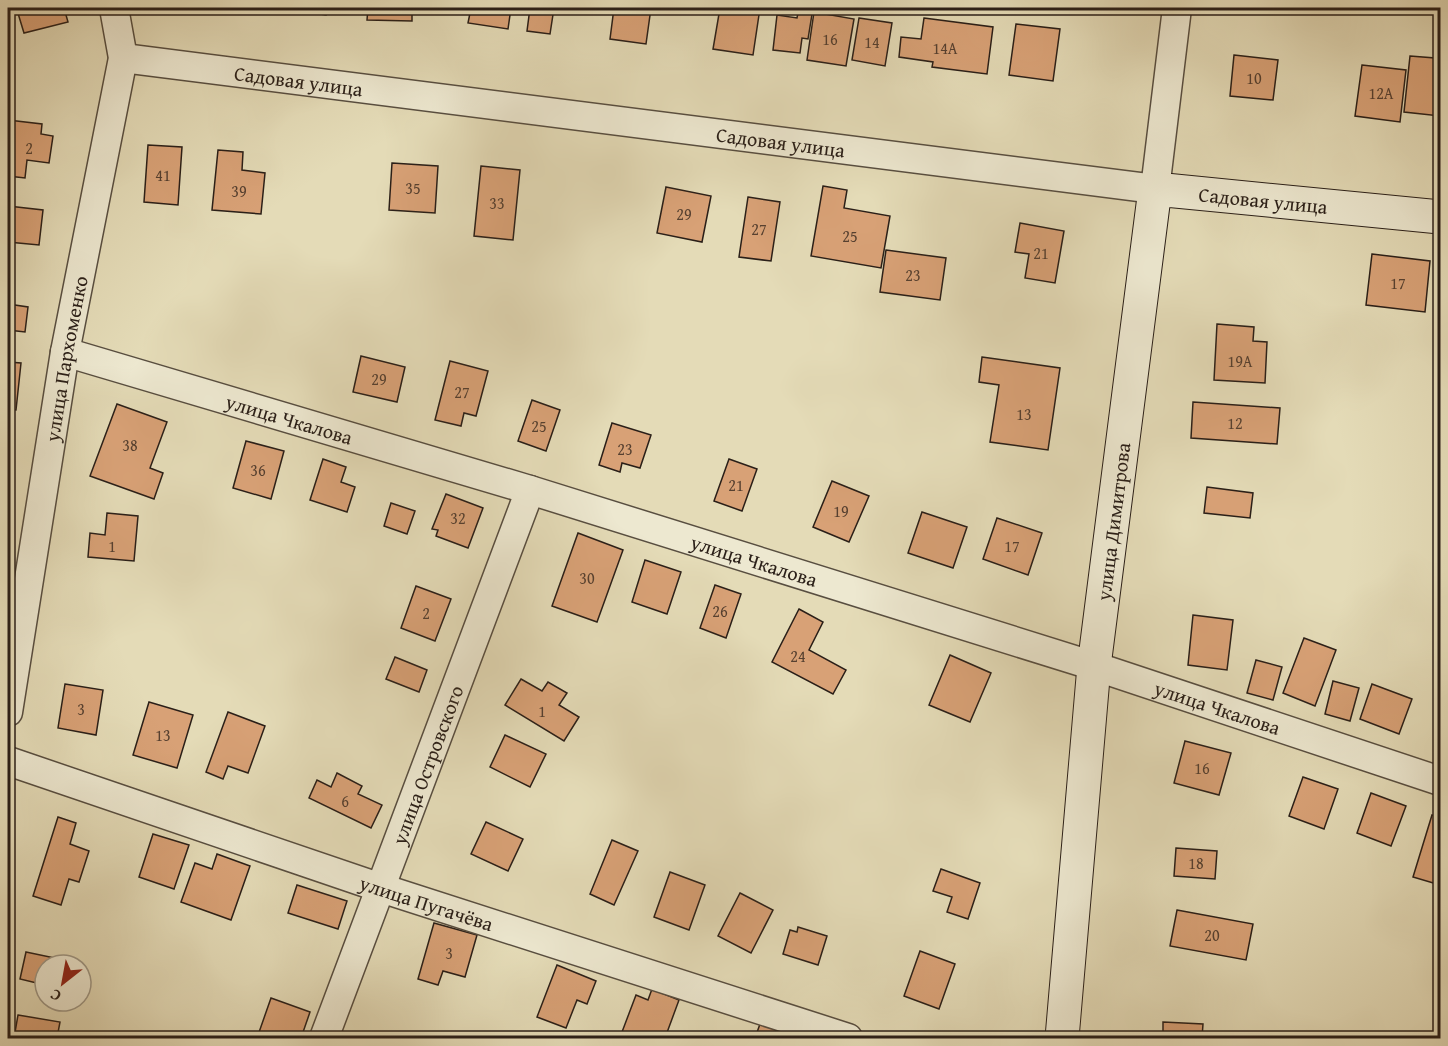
<svg xmlns="http://www.w3.org/2000/svg" width="1448" height="1046" viewBox="0 0 1448 1046" font-family="'Gentium Book Plus',serif">
<rect width="100%" height="100%" fill="#e4dbb7"/>
<filter id="stains"><feTurbulence type="fractalNoise" baseFrequency=".00333" numOctaves="4"/><feColorMatrix values="0 0 0 0 .2 0 0 0 0 .09 0 0 0 0 .02 0 0 0 .5 -.17"/></filter>
<radialGradient id="worn" r=".72"><stop offset=".6" stop-color="#630" stop-opacity="0"/><stop offset="1" stop-color="#630" stop-opacity=".3"/></radialGradient>
<g fill="#d8a176" stroke="#2a1f18" stroke-width="1.5">
<polygon points="28,8 64,8 68,22 24,33 17,10"/>
<polygon points="189,8 259,8 259,12"/>
<polygon points="288,8 327,8 326,15 288,9"/>
<polygon points="368,8 412,8 412,21 367,20"/>
<polygon points="471,8 511,8 508,29 468,23"/>
<polygon points="530,8 554,8 550,34 527,31"/>
<polygon points="614,8 651,8 646,44 610,39"/>
<polygon points="720,8 760,8 753,55 713,49"/>
<polygon points="799,8 813,8 808,39 802,38 800,53 773,50 777,15 797,18"/>
<polygon points="1244,8 1282,8 1281,14 1244,9"/>
<polygon points="814,12 854,19 846,66 807,60"/>
<polygon points="859,18 892,23 885,66 852,60"/>
<polygon points="924,18 993,27 987,74 932,67 933,62 899,57 901,37 921,39"/>
<polygon points="1016,24 1060,29 1053,81 1009,75"/>
<polygon points="1234,55 1278,60 1273,100 1230,96"/>
<polygon points="1410,56 1435,58 1434,75 1440,76 1440,116 1404,112"/>
<polygon points="1362,65 1406,70 1400,122 1355,116"/>
<polygon points="8,120 42,124 41,134 53,136 49,163 27,160 25,178 8,176"/>
<polygon points="148,145 182,147 178,205 144,202"/>
<polygon points="218,150 243,152 242,170 265,173 261,214 212,210"/>
<polygon points="392,163 438,166 435,213 389,210"/>
<polygon points="481,166 520,170 513,240 474,236"/>
<polygon points="823,186 847,190 844,208 890,216 881,268 811,256"/>
<polygon points="666,187 711,196 702,242 657,233"/>
<polygon points="748,197 780,202 771,261 739,257"/>
<polygon points="8,206 43,210 39,245 8,242"/>
<polygon points="1020,223 1064,231 1055,283 1025,278 1029,254 1015,252"/>
<polygon points="886,250 946,258 940,300 880,292"/>
<polygon points="1372,254 1430,261 1425,312 1366,305"/>
<polygon points="8,304 28,307 25,332 8,330"/>
<polygon points="1217,324 1254,327 1253,341 1267,342 1265,383 1214,380"/>
<polygon points="361,356 405,367 397,402 353,392"/>
<polygon points="982,357 1060,368 1048,450 990,442 999,385 979,382"/>
<polygon points="450,361 488,371 476,416 464,413 461,426 435,420"/>
<polygon points="8,362 21,363 16,410 8,409"/>
<polygon points="532,400 560,410 546,451 518,441"/>
<polygon points="1193,402 1280,408 1277,444 1191,438"/>
<polygon points="117,404 167,422 150,468 163,473 154,499 90,476"/>
<polygon points="612,423 651,435 640,468 622,463 620,472 599,465"/>
<polygon points="246,441 284,451 271,499 233,488"/>
<polygon points="323,459 346,467 341,482 355,487 347,512 310,500"/>
<polygon points="729,459 757,469 742,511 714,501"/>
<polygon points="832,481 869,496 849,542 813,527"/>
<polygon points="1207,487 1253,493 1250,518 1204,513"/>
<polygon points="446,494 483,508 468,548 436,536 438,530 432,529"/>
<polygon points="391,503 415,511 407,534 384,526"/>
<polygon points="922,512 967,527 953,568 908,553"/>
<polygon points="107,513 138,516 134,561 88,557 90,533 105,535"/>
<polygon points="997,518 1042,533 1028,575 983,559"/>
<polygon points="578,533 623,550 597,622 552,606"/>
<polygon points="645,560 681,572 667,614 632,602"/>
<polygon points="715,585 741,594 726,638 700,628"/>
<polygon points="416,586 451,599 435,641 401,628"/>
<polygon points="799,609 823,622 809,650 846,670 833,694 772,662"/>
<polygon points="1193,615 1233,620 1227,670 1188,665"/>
<polygon points="1304,638 1336,650 1315,706 1283,693"/>
<polygon points="950,655 991,673 970,722 929,705"/>
<polygon points="395,657 427,670 419,692 386,679"/>
<polygon points="1256,660 1282,667 1273,700 1247,693"/>
<polygon points="521,679 542,691 548,682 567,693 559,705 579,717 564,741 505,705"/>
<polygon points="1333,681 1359,688 1350,721 1325,714"/>
<polygon points="65,684 103,690 96,735 58,728"/>
<polygon points="1372,684 1412,699 1399,734 1360,719"/>
<polygon points="149,702 193,715 177,768 133,755"/>
<polygon points="228,712 265,726 248,773 228,766 223,779 206,772"/>
<polygon points="505,735 546,754 530,787 490,767"/>
<polygon points="1185,741 1231,753 1219,795 1174,783"/>
<polygon points="337,773 362,786 358,794 382,805 371,828 309,798 317,780 331,787"/>
<polygon points="1303,777 1338,789 1324,829 1289,816"/>
<polygon points="1371,793 1406,806 1391,846 1357,833"/>
<polygon points="1432,815 1440,817 1440,885 1413,877"/>
<polygon points="58,817 76,823 70,844 89,851 79,882 69,879 61,905 33,896"/>
<polygon points="486,822 523,839 508,871 471,854"/>
<polygon points="153,834 189,845 174,889 139,877"/>
<polygon points="612,840 638,851 614,905 590,894"/>
<polygon points="1176,848 1217,851 1215,879 1174,876"/>
<polygon points="217,854 250,866 231,920 181,902 195,863 212,869"/>
<polygon points="941,869 980,883 968,919 947,912 952,897 933,891"/>
<polygon points="670,872 705,885 689,930 654,917"/>
<polygon points="297,885 347,901 338,929 288,913"/>
<polygon points="740,893 773,910 751,953 718,936"/>
<polygon points="1177,910 1253,924 1246,960 1170,946"/>
<polygon points="434,923 477,935 465,977 443,971 438,985 418,979"/>
<polygon points="798,927 827,936 818,965 783,954 790,930 797,932"/>
<polygon points="920,951 955,964 939,1009 904,996"/>
<polygon points="26,952 74,962 74,965 45,965 45,985 20,979"/>
<polygon points="557,965 596,981 587,1004 577,1000 566,1028 537,1017"/>
<polygon points="652,989 679,1000 665,1038 641,1038 622,1032 636,995 648,1000"/>
<polygon points="271,998 310,1012 301,1038 257,1038"/>
<polygon points="18,1015 60,1022 57,1038 14,1038"/>
<polygon points="1163,1022 1203,1024 1202,1038 1163,1038"/>
<polygon points="760,1024 805,1038 755,1038"/>
</g>
<g fill="none" stroke-linecap="round" stroke-linejoin="round">
<g stroke="#584e40" stroke-width="31">
<g id="street">
<path id="s1" d="M 123,58 L 1155,189 L 1177,8"/>
<path id="s2" d="M 65,352 L 530,490 L 1094,666 L 1440,781"/>
<path id="s3" d="M 8,712 L 65,352 L 123,58 L 114,8"/>
<path id="s4" d="M 8,761 L 381,888 L 848,1038"/>
<path id="s5" d="M 324,1038 L 530,490"/>
</g>
</g>
<g stroke="#2a1f18" stroke-width="35">
<g id="secondary">
<path id="s6" d="M 1062,1038 L 1094,666 L 1155,189 L 1440,217"/>
</g>
</g>
<use href="#street" stroke="#ede8d0" stroke-width="28"/>
<use href="#secondary" stroke="#ede8d0" stroke-width="33"/>
</g>
<g text-anchor="middle" dominant-baseline="central" stroke-width="6" stroke-linejoin="round" paint-order="stroke">
<g font-size="16" fill="#564030">
<text x="830" y="39">16</text>
<text x="872" y="42">14</text>
<text x="945" y="48">14А</text>
<text x="1254" y="78">10</text>
<text x="1381" y="93">12А</text>
<text x="29" y="148">2</text>
<text x="163" y="175">41</text>
<text x="413" y="188">35</text>
<text x="239" y="191">39</text>
<text x="497" y="203">33</text>
<text x="684" y="214">29</text>
<text x="759" y="229">27</text>
<text x="850" y="236">25</text>
<text x="1041" y="253">21</text>
<text x="913" y="275">23</text>
<text x="1398" y="283">17</text>
<text x="1240" y="361">19А</text>
<text x="379" y="379">29</text>
<text x="462" y="392">27</text>
<text x="1024" y="414">13</text>
<text x="1235" y="423">12</text>
<text x="539" y="426">25</text>
<text x="130" y="445">38</text>
<text x="625" y="449">23</text>
<text x="258" y="470">36</text>
<text x="736" y="485">21</text>
<text x="841" y="511">19</text>
<text x="458" y="518">32</text>
<text x="112" y="546">1</text>
<text x="1012" y="546">17</text>
<text x="587" y="578">30</text>
<text x="720" y="611">26</text>
<text x="426" y="613">2</text>
<text x="798" y="656">24</text>
<text x="81" y="709">3</text>
<text x="542" y="711">1</text>
<text x="163" y="735">13</text>
<text x="1202" y="768">16</text>
<text x="345" y="801">6</text>
<text x="1196" y="863">18</text>
<text x="1212" y="935">20</text>
<text x="449" y="953">3</text>
</g>
<g font-size="20" fill="#2a1f18" stroke="#ede8d0">
<text stroke="none"><textPath href="#s1" startOffset="177">Садовая улица</textPath></text>
<text stroke="none"><textPath href="#s1" startOffset="663">Садовая улица</textPath></text>
<text stroke="none"><textPath href="#s6" startOffset="963">Садовая улица</textPath></text>
<text stroke="none"><textPath href="#s3" startOffset="358">улица Пархоменко</textPath></text>
<text stroke="none"><textPath href="#s2" startOffset="234">улица Чкалова</textPath></text>
<text stroke="none"><textPath href="#s6" startOffset="519">улица Димитрова</textPath></text>
<text stroke="none"><textPath href="#s2" startOffset="720">улица Чкалова</textPath></text>
<text stroke="none"><textPath href="#s2" startOffset="1206">улица Чкалова</textPath></text>
<text stroke="none"><textPath href="#s5" startOffset="292">улица Островского</textPath></text>
<text stroke="none"><textPath href="#s4" startOffset="442">улица Пугачёва</textPath></text>
</g>
</g>
<rect width="1448" height="1046" fill="none" stroke="#e4dbb7" stroke-width="30"/>
<rect x="9" y="9" width="1430" height="1028" fill="none" stroke="#2a1f18" stroke-width="3"/>
<rect x="15" y="15" width="1418" height="1016" fill="none" stroke="#2a1f18" stroke-width="1.5"/>
<g transform="translate(63 983) rotate(211)"><circle r="28" fill="#ede8d0" stroke="#9f9886" stroke-width="1.5"/>
<path d="M0-4.5L10 22L0 15L-10 22Z" fill="#8f2418"/>
<text y="-9" font-size="16" font-weight="bold" text-anchor="middle" fill="#2a1f18">С</text>
</g>
<rect width="100%" height="100%" filter="url(#stains)"/>
<rect width="100%" height="100%" fill="url(#worn)"/>
</svg>
